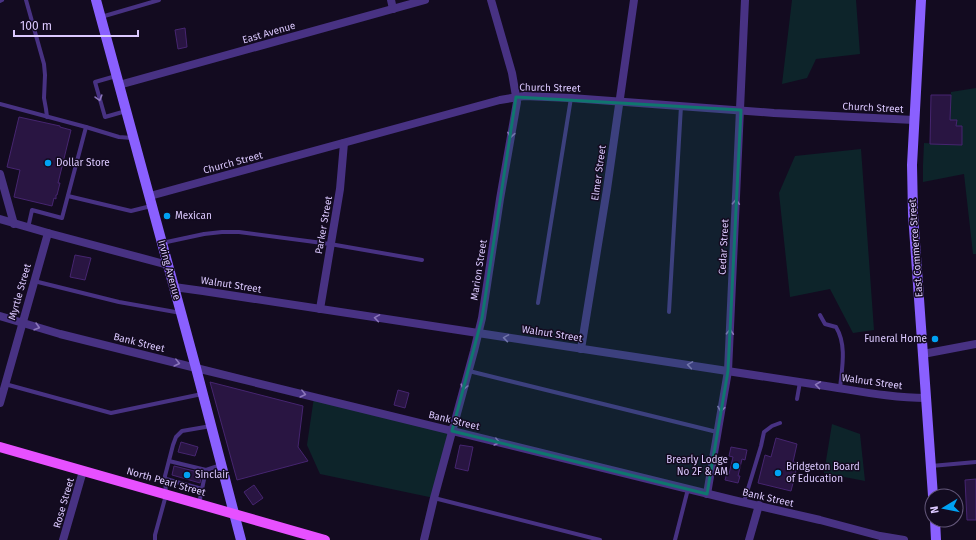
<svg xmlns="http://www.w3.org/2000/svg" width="976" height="540" viewBox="0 0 976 540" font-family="'Fira Sans',sans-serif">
<rect width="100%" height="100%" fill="#130b20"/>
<g fill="#0d242a">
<polygon points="792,0 856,0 860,54 816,59 807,78 782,84"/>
<polygon points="976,88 976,254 973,254 964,174 923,182 923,165 924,143 962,145 962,126 956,126 956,120 950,120 951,92"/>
<polygon points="861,149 874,330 853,333 830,289 790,297 779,193 795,156"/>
<polygon points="314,397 452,431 434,498 320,474 307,445"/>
<polygon points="832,424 860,434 865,481 824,473"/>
</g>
<g fill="#291542" stroke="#462570">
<polygon points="185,28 187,47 178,49 175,30"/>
<polygon points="931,95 951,95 950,120 957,120 956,126 962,126 962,145 930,144"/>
<polygon points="19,117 60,126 60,127 71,130 58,183 60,183 57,195 56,195 56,199 54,198 52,206 14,197 20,170 7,167"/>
<polygon points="75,255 91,258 85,280 70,277"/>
<polygon points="210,382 303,406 298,447 308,461 237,480"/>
<polygon points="398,390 409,393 405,408 394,405"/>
<polygon points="776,438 797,444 793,462 798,463 791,491 758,483 765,455 771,457"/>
<polygon points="181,442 198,447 195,456 178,452"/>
<polygon points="460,445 473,447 468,471 455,468"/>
<polygon points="731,447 747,450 745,460 742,459 738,476 740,476 738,483 725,480 727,473 729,474 733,457 729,456"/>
<polygon points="174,466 202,473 200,483 172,475"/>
<polygon points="976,479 976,520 967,520 965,480"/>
<polygon points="254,485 263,498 253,505 244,492"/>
</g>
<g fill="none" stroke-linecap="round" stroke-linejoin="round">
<g stroke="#483283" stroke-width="4">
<polyline points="26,0 44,64 45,75 44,98 46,109 47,117"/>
<polyline points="0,1 2,0"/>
<polyline points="101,17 159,0"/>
<polyline points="116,76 95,82 105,117 126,111"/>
<polyline points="0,104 86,127 62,218 32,210 28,228"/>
<polyline points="86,127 119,137 132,138"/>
<polyline points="68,196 131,211 151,206"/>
<polyline points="162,243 204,234 222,232 239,232 330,244 422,260"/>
<polyline points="34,281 119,302 181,313"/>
<polyline points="538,303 571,98"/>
<polyline points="669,312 681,106"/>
<path d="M 820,315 L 825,324 L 836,327 C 847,345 842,368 840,388"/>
<polyline points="469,371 717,432"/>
<polyline points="5,384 111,413 202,394"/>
<polyline points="797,399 800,382"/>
<polyline points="169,461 206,470 202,489"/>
<polyline points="931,466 976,462"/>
<polyline points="206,470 221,465"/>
<polyline points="166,479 202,489 199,504"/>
<polyline points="434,498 600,540"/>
<polyline points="744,502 761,446 764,432 772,426 780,423"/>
<polyline points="155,540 155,535 166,495 165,476 173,445 176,437 182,431 211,426"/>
<polyline points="675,540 688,489"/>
</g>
<g stroke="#483283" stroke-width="8">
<polyline points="391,0 393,9"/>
<polyline points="119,85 425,0"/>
<polyline points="0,174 14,224"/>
<polyline points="150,196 500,100 524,96 571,98 774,113 914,120"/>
<polyline points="0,219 48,233 168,265"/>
<path d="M 174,287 L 203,291 L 819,385 C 854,390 890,398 926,398"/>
<polyline points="320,309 340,189 344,143"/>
<polyline points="0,316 60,334 196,368 733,500 820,520 880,536 904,540"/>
<polyline points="581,349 607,189 634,0"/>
<polyline points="923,354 976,344"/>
<polyline points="0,403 48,233"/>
<polyline points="707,494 728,371 745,0"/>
<polyline points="63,540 83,471"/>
<polyline points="424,540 434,498 474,351 482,318 500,199 517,102 512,73 491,0"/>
<polyline points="749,540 759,505"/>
</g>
<g stroke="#8a60ff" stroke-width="10">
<polyline points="96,0 196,368 241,540"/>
<polyline points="921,0 912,165 913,214 933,496"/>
<polyline points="935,520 936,540"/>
</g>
<polyline stroke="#e750ff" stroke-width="10" points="0,447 325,540"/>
</g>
<defs><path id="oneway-chevron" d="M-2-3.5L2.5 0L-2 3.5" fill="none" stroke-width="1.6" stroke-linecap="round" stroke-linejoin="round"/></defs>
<g stroke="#8b76bb">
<use href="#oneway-chevron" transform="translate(99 98) rotate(74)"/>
<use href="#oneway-chevron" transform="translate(511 135) rotate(100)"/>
<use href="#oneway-chevron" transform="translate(736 202) rotate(-87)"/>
<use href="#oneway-chevron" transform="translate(377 318) rotate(-171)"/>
<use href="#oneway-chevron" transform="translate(37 327) rotate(16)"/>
<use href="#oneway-chevron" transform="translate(730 332) rotate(-87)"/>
<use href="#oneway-chevron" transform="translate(506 338) rotate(-171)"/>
<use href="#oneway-chevron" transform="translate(177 363) rotate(14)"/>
<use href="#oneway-chevron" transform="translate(690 365) rotate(-171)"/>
<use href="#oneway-chevron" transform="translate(818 385) rotate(-172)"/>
<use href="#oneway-chevron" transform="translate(464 387) rotate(105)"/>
<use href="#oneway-chevron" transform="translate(303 394) rotate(14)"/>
<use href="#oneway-chevron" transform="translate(721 409) rotate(99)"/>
<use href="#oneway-chevron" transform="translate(497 442) rotate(14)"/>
</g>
<path fill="#0f766e" fill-opacity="0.2" stroke="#0f766e" stroke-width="3" stroke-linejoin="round" d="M 516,97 L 741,110 L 728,371 L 707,494 L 452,431 L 482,318 Z"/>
<g fill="#00a2f4" stroke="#130b20" stroke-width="1.5">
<circle cx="48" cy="163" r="4"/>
<circle cx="167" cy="216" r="4"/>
<circle cx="935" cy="339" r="4"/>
<circle cx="736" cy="466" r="4"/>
<circle cx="778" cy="473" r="4"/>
<circle cx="187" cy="475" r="4"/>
</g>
<g text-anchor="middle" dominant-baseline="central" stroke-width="3" stroke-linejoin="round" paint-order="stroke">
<g font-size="10" fill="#dcc9ff" stroke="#130b20">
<text transform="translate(269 33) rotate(-16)">East Avenue</text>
<text transform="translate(550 88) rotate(1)">Church Street</text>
<text transform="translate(873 108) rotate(3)">Church Street</text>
<text transform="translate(233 163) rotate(-15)">Church Street</text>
<text transform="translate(599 173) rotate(-82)">Elmer Street</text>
<text transform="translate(324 225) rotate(-80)">Parker Street</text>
<text transform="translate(724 247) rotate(-87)">Cedar Street</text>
<text transform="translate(916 248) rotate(-94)">East Commerce Street</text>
<text transform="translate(169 270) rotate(75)">Irving Avenue</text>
<text transform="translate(479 270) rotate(-81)">Marion Street</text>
<text transform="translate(231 285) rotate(9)">Walnut Street</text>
<text transform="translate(20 292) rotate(-74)">Myrtle Street</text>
<text transform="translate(552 334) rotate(9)">Walnut Street</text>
<text transform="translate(139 343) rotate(14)">Bank Street</text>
<text transform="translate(872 382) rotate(8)">Walnut Street</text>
<text transform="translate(454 421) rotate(14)">Bank Street</text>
<text transform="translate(166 482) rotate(16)">North Pearl Street</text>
<text transform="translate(768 498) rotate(13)">Bank Street</text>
<text transform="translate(64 503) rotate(-74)">Rose Street</text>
</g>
<g font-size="10" fill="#dcc9ff" stroke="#130b20" text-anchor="start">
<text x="56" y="163">Dollar Store</text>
<text x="175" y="216">Mexican</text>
<text x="927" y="339" text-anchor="end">Funeral Home</text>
<text x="728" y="460" text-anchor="end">Brearly Lodge<tspan x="728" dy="12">No 2F &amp; AM</tspan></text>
<text x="786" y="467">Bridgeton Board<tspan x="786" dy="12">of Education</tspan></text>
<text x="195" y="475">Sinclair</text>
</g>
</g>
<g transform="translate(944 508) rotate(260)"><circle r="19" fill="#130b20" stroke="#635779"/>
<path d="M0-3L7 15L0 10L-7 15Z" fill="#00a2f4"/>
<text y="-6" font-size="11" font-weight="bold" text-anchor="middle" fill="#dcc9ff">N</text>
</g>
<path d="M14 30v6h124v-6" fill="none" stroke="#dcc9ff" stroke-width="2"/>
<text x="20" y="30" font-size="12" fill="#dcc9ff" stroke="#130b20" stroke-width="3" paint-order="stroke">100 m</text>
</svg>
